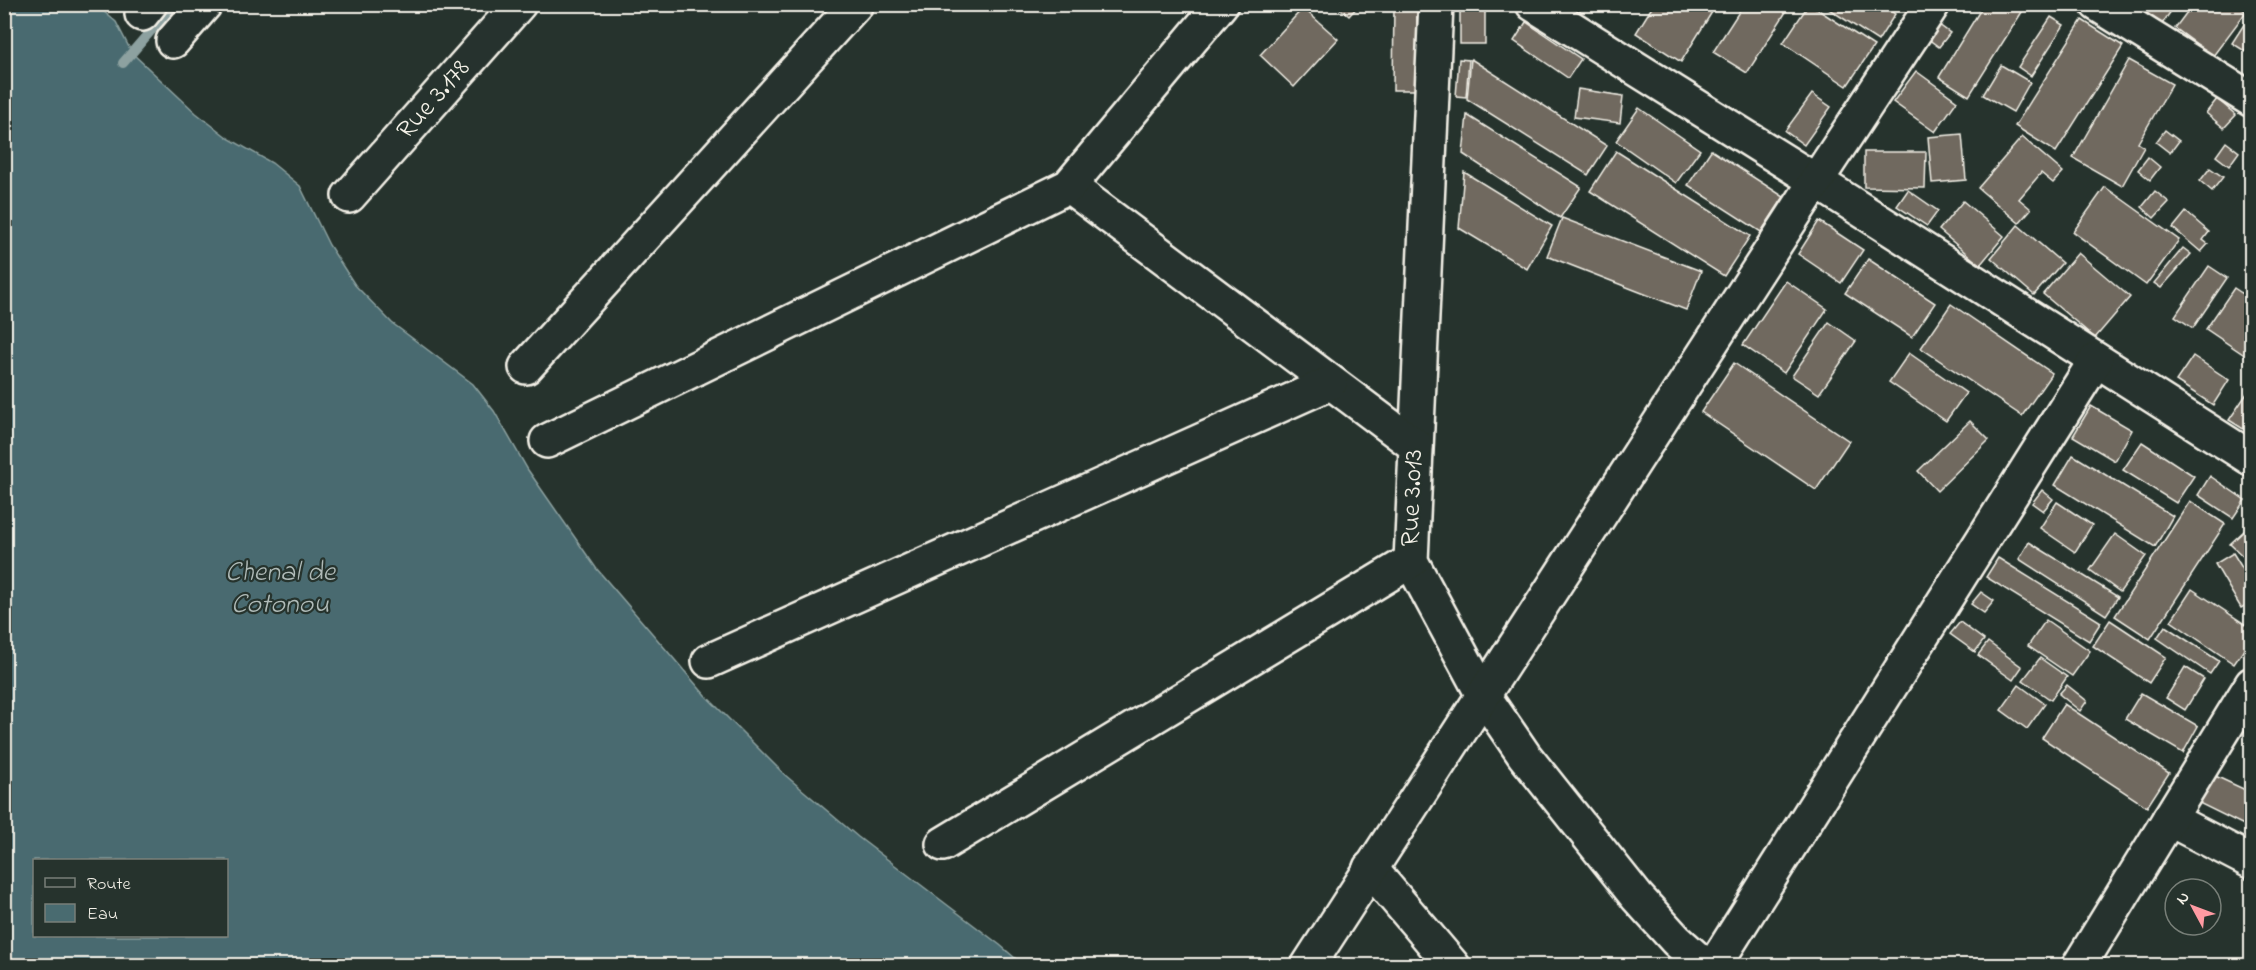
<svg xmlns="http://www.w3.org/2000/svg" width="2256" height="970" viewBox="0 0 2256 970" font-family="'Indie Flower',sans-serif">
<rect width="100%" height="100%" fill="#26332d"/>
<filter id="ink" filterUnits="userSpaceOnUse"><feTurbulence type="fractalNoise" baseFrequency=".0167" numOctaves="2"/><feDisplacementMap in="SourceGraphic" scale="12" xChannelSelector="R" yChannelSelector="G"/><feConvolveMatrix kernelMatrix="1 2 1 2 8 2 1 2 1" color-interpolation-filters="sRGB"/></filter>
<g filter="url(#ink)">
<path fill="#496b70" stroke="#8da1a0" stroke-width="1.5" fill-rule="evenodd" d="M 5,4 L 96,5 L 116,22 L 132,53 L 196,113 L 228,138 L 272,163 L 300,186 L 329,245 L 355,285 L 392,323 L 473,384 L 494,411 L 528,470 L 596,568 L 705,695 L 785,775 L 858,837 L 1000,945 L 1023,965 L 5,965 ZM 34,860 L 226,860 L 226,936 L 34,936 Z"/>
<g fill="none" stroke-linecap="round" stroke-linejoin="round">
<polyline stroke="#8da1a0" stroke-width="10" points="123,63 174,4"/>
</g>
<g fill="#70695e" stroke="#f4f1e8" stroke-width="1.5">
<polygon points="1335,4 1360,4 1349,16"/>
<polygon points="1394,4 1417,4 1416,90 1393,90"/>
<rect x="1460" y="4" width="25" height="40"/>
<polygon points="1654,4 1717,4 1681,62 1636,33"/>
<polygon points="1744,4 1791,4 1747,73 1713,52"/>
<polygon points="1809,4 1874,46 1847,86 1783,43"/>
<polygon points="1821,4 1880,4 1895,14 1878,41"/>
<polygon points="1984,4 2027,4 1969,96 1939,77"/>
<polygon points="2135,4 2176,4 2162,24"/>
<polygon points="2193,4 2236,4 2246,12 2213,56 2175,28"/>
<polygon points="1303,8 1338,39 1294,87 1260,55"/>
<polygon points="2252,12 2252,54 2251,55 2232,43"/>
<polygon points="2051,17 2064,25 2031,76 2018,67"/>
<polygon points="2082,20 2123,46 2056,152 2015,126"/>
<polygon points="1526,22 1581,59 1568,78 1514,41"/>
<polygon points="1935,22 1950,33 1939,47 1924,36"/>
<polygon points="1459,59 1469,60 1466,97 1456,96"/>
<polygon points="1471,59 1607,146 1588,175 1467,99"/>
<polygon points="2129,60 2172,84 2138,143 2144,147 2122,186 2073,158"/>
<polygon points="2001,65 2030,82 2013,112 1983,95"/>
<polygon points="1916,71 1957,101 1935,132 1893,102"/>
<polygon points="1578,89 1623,96 1620,123 1574,117"/>
<polygon points="1812,94 1831,107 1804,145 1785,131"/>
<polygon points="2217,99 2236,115 2224,128 2206,113"/>
<polygon points="1639,108 1700,150 1676,183 1616,141"/>
<polygon points="1467,115 1581,187 1560,218 1463,154"/>
<polygon points="2165,130 2179,141 2170,153 2156,142"/>
<polygon points="1962,134 1966,180 1932,183 1928,137"/>
<polygon points="2022,137 2063,172 2053,183 2041,173 2019,199 2031,209 2019,223 1978,188"/>
<polygon points="2226,142 2239,152 2229,166 2216,156"/>
<polygon points="1711,150 1784,197 1761,232 1688,185"/>
<polygon points="1616,151 1750,236 1724,276 1590,191"/>
<polygon points="1864,152 1926,152 1925,188 1864,187"/>
<polygon points="2148,157 2160,167 2150,180 2138,170"/>
<polygon points="2210,168 2223,177 2212,191 2200,181"/>
<polygon points="1464,172 1552,226 1527,269 1459,228"/>
<polygon points="2105,187 2179,240 2146,285 2073,232"/>
<polygon points="1908,190 1938,211 1927,226 1897,206"/>
<polygon points="2155,191 2169,202 2154,218 2142,207"/>
<polygon points="1963,201 2004,236 1980,265 1939,230"/>
<polygon points="2186,212 2209,232 2203,240 2208,244 2201,252 2173,228"/>
<polygon points="1562,218 1701,271 1686,310 1547,256"/>
<polygon points="1819,221 1863,250 1841,283 1798,254"/>
<polygon points="2018,225 2062,263 2034,295 1991,258"/>
<polygon points="2183,248 2191,254 2161,288 2154,283"/>
<polygon points="2078,253 2130,297 2095,338 2043,294"/>
<polygon points="1868,259 1935,303 1912,337 1845,293"/>
<polygon points="2209,266 2227,278 2193,328 2175,316"/>
<polygon points="1786,281 1827,309 1784,373 1743,345"/>
<polygon points="2234,288 2252,300 2252,348 2246,356 2206,329"/>
<polygon points="1951,304 2052,373 2022,416 1921,348"/>
<polygon points="1829,322 1856,341 1819,394 1792,376"/>
<polygon points="1909,353 1966,393 1946,421 1889,382"/>
<polygon points="2193,356 2229,380 2213,405 2176,381"/>
<polygon points="1734,363 1849,441 1816,490 1701,412"/>
<polygon points="2252,386 2252,421 2245,430 2229,420"/>
<polygon points="2091,406 2132,430 2115,461 2073,436"/>
<polygon points="1970,421 1989,440 1937,491 1918,471"/>
<polygon points="2142,442 2194,476 2176,503 2123,470"/>
<polygon points="2073,455 2173,516 2155,547 2055,485"/>
<polygon points="2210,476 2245,500 2233,518 2198,495"/>
<polygon points="2042,490 2053,499 2043,511 2032,503"/>
<polygon points="2190,501 2225,524 2150,639 2115,616"/>
<polygon points="2057,502 2092,525 2075,552 2040,528"/>
<polygon points="2244,531 2252,538 2252,559 2249,562 2230,544"/>
<polygon points="2115,534 2146,556 2120,592 2090,570"/>
<polygon points="2029,542 2118,597 2106,615 2019,559"/>
<polygon points="2233,553 2252,584 2252,602 2241,608 2215,564"/>
<polygon points="1998,558 2101,622 2089,641 1986,577"/>
<polygon points="2192,589 2252,629 2252,638 2234,664 2171,621"/>
<polygon points="1981,592 1994,601 1984,613 1971,604"/>
<polygon points="2046,620 2090,651 2072,676 2028,646"/>
<polygon points="2110,620 2166,657 2149,683 2093,646"/>
<polygon points="1960,622 1984,640 1975,652 1950,634"/>
<polygon points="2165,626 2219,661 2210,674 2157,638"/>
<polygon points="1988,642 2022,667 2013,680 1978,655"/>
<polygon points="2040,658 2067,677 2051,700 2023,680"/>
<polygon points="2185,667 2204,679 2185,710 2166,698"/>
<polygon points="2019,685 2045,704 2027,729 2001,710"/>
<polygon points="2067,685 2087,701 2080,711 2059,694"/>
<polygon points="2141,693 2198,726 2183,753 2125,719"/>
<polygon points="2064,704 2169,773 2147,807 2042,738"/>
<polygon points="2211,774 2252,793 2252,829 2197,802"/>
</g>
<g fill="none" stroke-linecap="round" stroke-linejoin="round">
<g stroke="#f4f1e8" stroke-width="38">
<g id="street">
<polyline points="1436,4 1411,561 1483,695 1524,755 1637,897 1676,940 1705,966"/>
<polyline points="1533,4 1816,181 2252,459"/>
<polyline points="2097,4 2252,100"/>
<polyline points="142,14 150,4"/>
<polyline points="173,41 205,4"/>
<polyline points="1069,186 1416,446"/>
<polyline points="349,196 519,4"/>
<polyline points="526,367 856,4"/>
<polyline points="547,441 1069,186 1221,4"/>
<polyline points="709,661 1330,383"/>
<polyline points="2169,819 2252,862"/>
<polyline points="943,844 1411,561"/>
<polyline points="1370,868 1453,966"/>
<polyline points="1308,966 1816,181 1933,4"/>
<polyline points="1714,966 2096,360"/>
<polyline points="2079,966 2252,684"/>
</g>
</g>
<use href="#street" stroke="#26332d" stroke-width="33"/>
</g>
</g>
<g text-anchor="middle" dominant-baseline="central" stroke-width="4.5" stroke-linejoin="round" paint-order="stroke">
<g font-size="27" fill="#f4f1e8" stroke="#26332d">
<text transform="translate(434 100) rotate(-49)">Rue 3.178</text>
<text transform="translate(1413 498) rotate(-88)">Rue 3.013</text>
</g>
<g font-size="28" font-style="italic" fill="#b0bbb8" stroke="#26332d">
<text x="280" y="573">Chenal de<tspan x="280" dy="32">Cotonou</tspan></text>
</g>
</g>
<rect width="2256" height="970" fill="none" stroke="#26332d" stroke-width="24"/>
<rect x="12" y="12" width="2232" height="946" fill="none" stroke="#f4f1e8" stroke-width="2" filter="url(#ink)"/>
<rect x="33" y="859" width="195" height="78" fill="#26332d" stroke="#787f78" stroke-width="1.5"/>
<rect x="45" y="878" width="30" height="9" fill="#26332d" stroke="#787f78" stroke-width="1.5"/>
<text x="87" y="889" font-size="18" fill="#f4f1e8">Route</text>
<rect x="45" y="904" width="30" height="18" fill="#496b70" stroke="#787f78" stroke-width="1.5"/>
<text x="87" y="919" font-size="18" fill="#f4f1e8">Eau</text>
<g transform="translate(2193 907) rotate(311)"><circle r="28" fill="#26332d" stroke="#787f78" stroke-width="1.5"/>
<path d="M0-4.5L10 22L0 15L-10 22Z" fill="#ff9aa2"/>
<text y="-9" font-size="16" font-weight="bold" text-anchor="middle" fill="#f4f1e8">N</text>
</g>
</svg>
